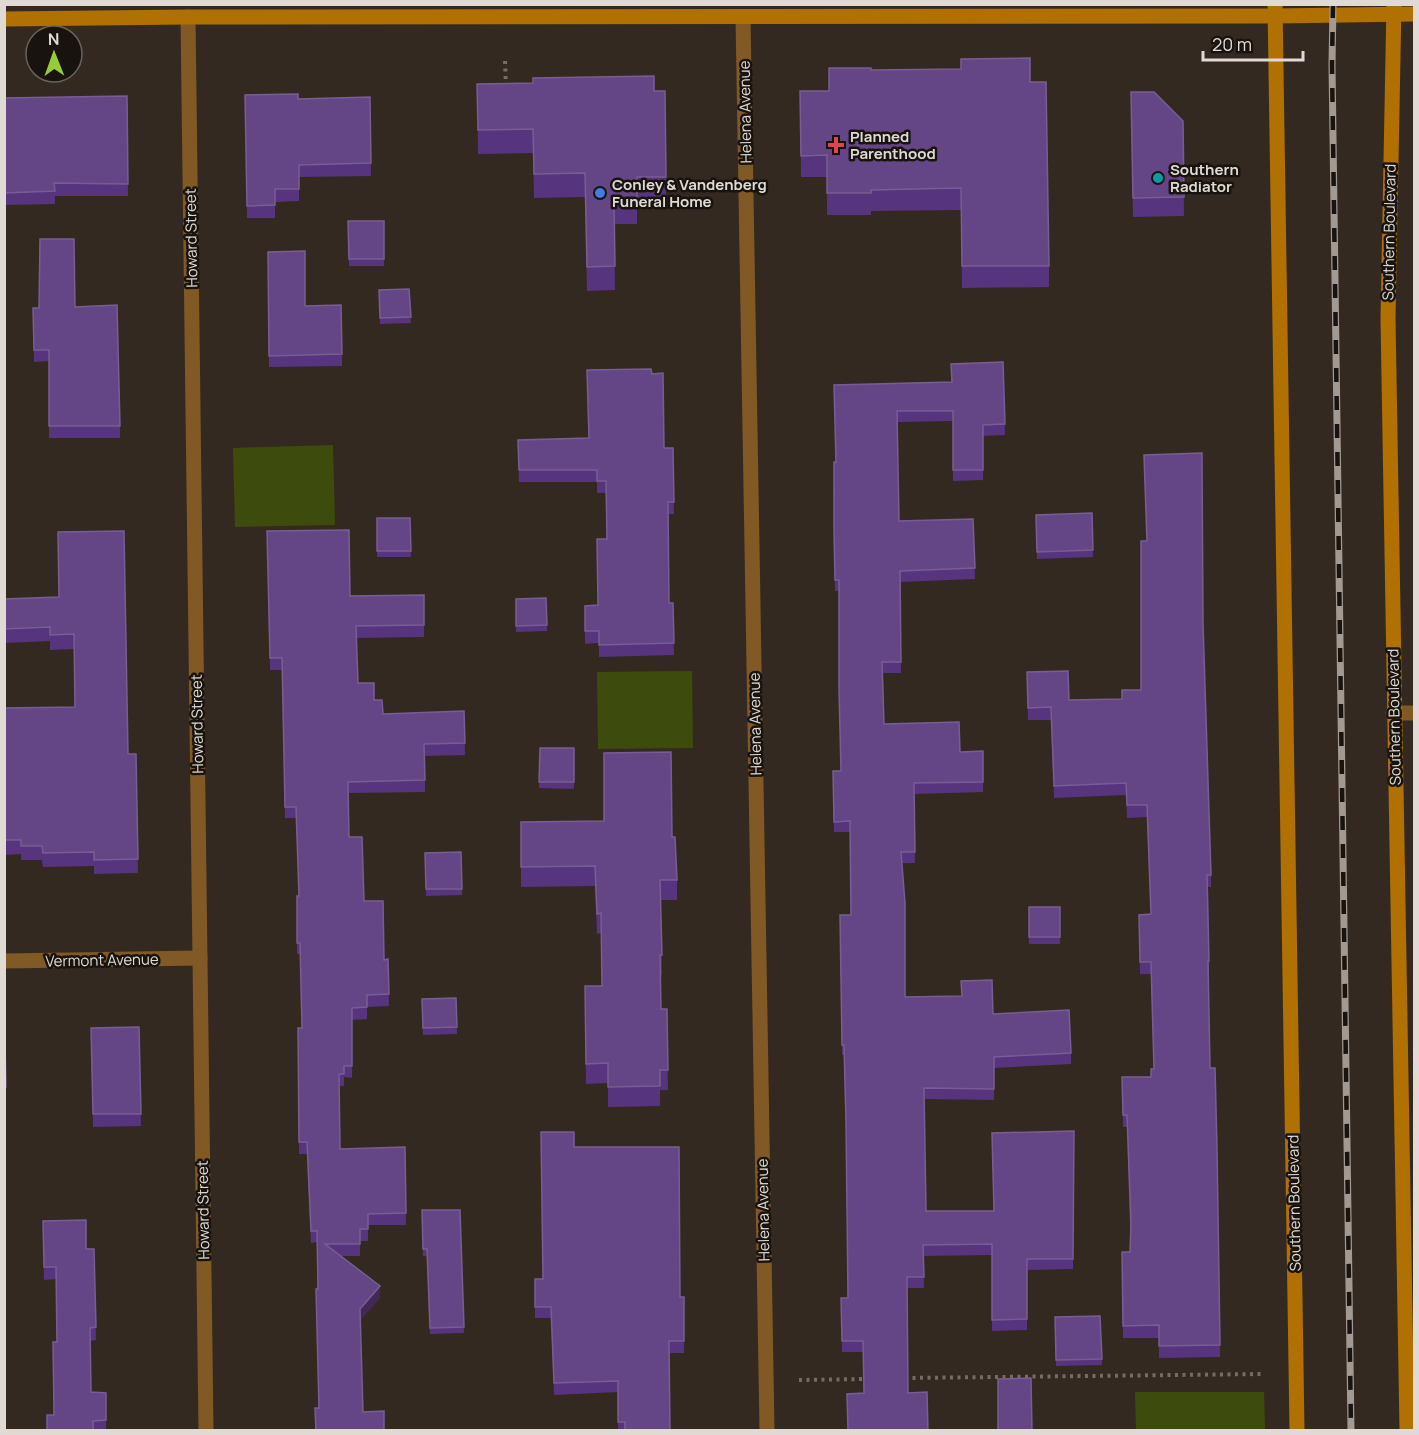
<svg xmlns="http://www.w3.org/2000/svg" width="1419" height="1435" viewBox="0 0 1419 1435" font-family="Manrope,sans-serif">
<rect width="100%" height="100%" fill="#342920"/>
<g fill="#3d4c0c">
<polygon points="333,445 335,525 235,527 233,448"/>
<polygon points="692,671 693,748 598,749 597,672"/>
<polygon points="1135,1392 1264,1392 1265,1430 1136,1430"/>
</g>
<g fill="none" stroke-linecap="round" stroke-linejoin="round">
<g stroke="#766c64" stroke-width="4" stroke-dasharray="3 4.5" stroke-linecap="butt">
<polyline points="505,61 506,88"/>
<polyline points="905,1378 1264,1374"/>
<polyline points="799,1380 867,1379"/>
</g>
<g stroke="#805925" stroke-width="15">
<polyline points="188,17 206,1430"/>
<polyline points="743,17 767,1430"/>
<polyline points="1393,713 1414,713"/>
<polyline points="4,961 200,958"/>
</g>
<g stroke="#b07102" stroke-width="15">
<polyline points="1275,4 1297,1430"/>
<polyline points="1394,4 1388,318 1407,1430"/>
<polyline points="4,19 188,17 1275,16 1414,14"/>
</g>
<g stroke="#a29992" stroke-width="7">
<polyline id="rail" points="1333,4 1332,65 1351,1430"/>
</g>
<use href="#rail" stroke="#18130f" stroke-width="4.5" stroke-dasharray="14" stroke-linecap="butt"/>
</g>
<g fill="#56347e">
<polygon points="871,70 1030,82 1049,266 1049,287 962,288 961,210 871,211 871,215 827,215 827,177 801,177 800,91 829,91"/>
<polygon points="477,84 665,91 666,201 637,201 637,224 614,224 615,290 587,291 585,197 534,198 533,153 478,154"/>
<polygon points="1131,92 1183,121 1184,216 1133,217"/>
<polygon points="245,95 298,99 370,97 371,176 299,177 299,201 275,202 275,218 247,218"/>
<polygon points="127,96 128,196 55,196 55,204 5,205 4,98"/>
<polygon points="348,221 384,221 384,266 349,266"/>
<polygon points="268,252 305,306 342,354 342,366 269,367"/>
<polygon points="409,289 411,323 380,324 379,290"/>
<polygon points="75,307 120,426 120,438 49,438 49,361 34,362 33,308"/>
<polygon points="1003,362 1005,435 983,436 983,480 953,481 953,421 897,422 899,521 973,519 975,579 900,582 901,673 883,673 884,724 960,752 983,751 983,792 914,794 915,863 901,863 905,997 993,1014 1071,1053 1071,1064 994,1068 994,1100 924,1099 926,1211 994,1211 1074,1131 1073,1269 1027,1270 1027,1330 992,1331 992,1255 923,1256 924,1288 907,1288 864,1393 863,1352 842,1352 841,1298 848,1298 846,1133 844,1055 842,1055 840,915 851,915 850,832 834,832 833,771 841,771 839,591 835,591 834,542 836,462 834,385 951,382"/>
<polygon points="652,374 664,448 673,448 674,514 668,514 669,603 673,603 674,655 599,657 599,643 585,644 585,606 598,605 606,539 606,493 597,493 597,482 519,482 518,440 589,438"/>
<polygon points="1092,513 1093,557 1037,559 1036,515"/>
<polygon points="377,518 410,518 411,557 377,557"/>
<polygon points="267,531 350,596 424,595 424,637 356,638 358,683 374,700 383,714 464,711 465,755 425,756 425,792 348,793 349,837 364,901 384,960 388,959 389,1006 367,1007 367,1019 352,1020 352,1078 344,1077 344,1086 339,1086 340,1149 405,1147 406,1225 368,1225 368,1241 360,1241 360,1256 341,1256 380,1298 360,1320 363,1412 384,1431 319,1408 317,1242 311,1243 307,1154 299,1154 298,1028 302,1028 300,954 297,954 297,896 299,896 296,818 285,818 282,670 270,670"/>
<polygon points="58,597 128,754 136,754 138,873 94,874 94,866 43,867 42,860 21,860 21,854 4,855 4,708 75,707 74,649 50,650 50,641 4,643 4,599"/>
<polygon points="546,598 547,631 516,632 516,599"/>
<polygon points="1203,623 1211,875 1211,887 1208,887 1209,961 1209,973 1208,973 1210,1068 1217,1147 1220,1357 1159,1358 1159,1338 1123,1338 1122,1252 1130,1252 1130,1229 1127,1127 1123,1127 1122,1077 1151,1077 1154,1069 1151,974 1140,974 1139,915 1151,914 1147,817 1127,818 1126,795 1054,798 1051,720 1028,720 1027,672 1069,700 1122,699 1141,690"/>
<polygon points="540,748 574,748 574,789 539,788"/>
<polygon points="521,822 672,837 677,880 677,900 661,900 662,975 660,975 661,1009 667,1009 668,1090 660,1090 660,1106 608,1107 608,1083 586,1084 585,986 602,986 601,933 597,934 595,886 521,887"/>
<polygon points="425,853 462,889 462,895 426,896"/>
<rect x="1029" y="907" width="31" height="37"/>
<polygon points="456,998 457,1034 423,1035 422,999"/>
<polygon points="139,1027 141,1126 93,1127 91,1028"/>
<polygon points="4,1045 6,1087 6,1100 4,1100"/>
<polygon points="574,1147 680,1297 684,1297 684,1353 669,1353 670,1431 618,1431 618,1392 554,1395 551,1318 535,1318 535,1279 543,1279"/>
<polygon points="422,1210 460,1210 464,1333 430,1334 427,1256 423,1256"/>
<polygon points="43,1221 86,1249 94,1249 96,1340 90,1341 91,1392 106,1393 106,1431 47,1431 54,1415 57,1342 56,1279 44,1280"/>
<polygon points="1100,1316 1102,1365 1056,1366 1055,1317"/>
</g>
<polygon fill="#422854" points="380,1286 380,1298 360,1320 360,1309"/>
<g fill="#644687" stroke="#785d93" stroke-width="1.5">
<polygon points="1030,58 1030,82 1046,82 1049,266 962,266 961,188 871,190 871,193 827,193 827,155 801,156 800,91 829,91 829,68 871,68 871,70 961,69 961,59"/>
<polygon points="654,76 654,91 665,91 666,177 637,177 637,200 614,200 615,266 587,267 585,173 534,174 533,129 478,130 477,84 533,83 533,78"/>
<polygon points="1131,92 1154,92 1183,121 1184,197 1133,198"/>
<polygon points="298,94 298,99 370,97 371,163 299,165 299,189 275,189 275,205 247,206 245,95"/>
<polygon points="127,96 128,184 54,183 55,191 5,193 4,98"/>
<polygon points="348,221 384,221 384,259 349,259"/>
<polygon points="40,239 74,239 75,307 117,305 120,426 49,426 49,350 34,350 33,308 39,308"/>
<polygon points="305,251 305,306 341,305 342,354 269,356 268,252"/>
<polygon points="409,289 411,317 380,318 379,290"/>
<polygon points="1003,362 1005,424 983,425 983,470 953,470 953,411 897,411 899,521 973,519 975,568 900,571 901,662 882,662 884,724 959,722 960,752 983,751 983,782 914,783 915,852 901,852 905,903 905,997 962,996 961,981 992,980 993,1014 1069,1010 1071,1053 994,1057 994,1089 924,1088 926,1211 994,1211 992,1133 1074,1131 1073,1259 1027,1259 1027,1319 992,1320 992,1244 923,1245 924,1277 907,1277 908,1393 927,1392 928,1431 848,1431 847,1394 864,1393 863,1341 842,1341 841,1298 848,1298 846,1122 844,1045 842,1045 840,915 851,915 850,821 834,822 833,771 841,771 839,689 839,580 835,580 834,531 834,462 836,462 834,385 952,382 951,364"/>
<polygon points="651,369 652,374 663,373 664,448 673,448 674,502 668,502 669,603 673,603 674,643 599,645 599,631 585,631 585,606 598,605 597,539 607,539 606,481 597,481 597,470 519,470 518,440 589,438 587,370"/>
<polygon points="1202,453 1203,623 1211,875 1207,875 1209,961 1208,961 1210,1068 1215,1068 1217,1147 1220,1345 1159,1346 1159,1325 1123,1326 1122,1252 1130,1252 1131,1223 1127,1115 1123,1115 1122,1077 1151,1077 1151,1069 1154,1069 1151,962 1140,962 1139,915 1151,914 1147,805 1127,805 1126,783 1054,786 1051,707 1028,708 1027,672 1068,671 1069,700 1122,699 1122,690 1141,690 1141,541 1147,541 1144,455"/>
<polygon points="1092,513 1093,550 1037,552 1036,515"/>
<polygon points="377,518 410,518 411,551 377,551"/>
<polygon points="349,530 350,596 424,595 424,625 356,626 358,683 374,683 374,700 382,700 383,714 464,711 465,743 424,744 425,780 348,782 349,837 362,837 364,901 383,901 384,960 388,959 389,994 367,995 367,1007 352,1008 352,1066 344,1066 344,1074 339,1074 340,1149 405,1147 406,1213 368,1214 368,1229 360,1229 360,1244 325,1244 380,1286 360,1309 363,1412 384,1411 384,1431 316,1431 315,1408 319,1408 316,1289 318,1289 317,1231 311,1231 307,1142 299,1142 298,1028 302,1028 300,943 297,943 297,896 299,896 296,807 285,807 282,658 270,658 267,531"/>
<polygon points="124,531 128,754 136,754 138,859 94,860 94,852 43,853 42,846 21,846 21,840 4,840 4,708 75,707 74,634 50,635 50,627 4,629 4,599 59,597 58,532"/>
<polygon points="546,598 547,625 516,626 516,599"/>
<polygon points="540,748 574,748 574,782 539,782"/>
<polygon points="671,752 672,837 675,837 677,880 660,880 662,955 660,955 661,1009 667,1009 668,1070 660,1070 660,1086 608,1087 608,1063 586,1064 585,986 602,986 601,913 597,914 595,866 521,867 521,822 604,821 604,753"/>
<polygon points="461,852 462,889 426,889 425,853"/>
<rect x="1029" y="907" width="31" height="30"/>
<polygon points="456,998 457,1027 423,1028 422,999"/>
<polygon points="139,1027 141,1114 93,1114 91,1028"/>
<polygon points="5,1044 6,1087 4,1087 4,1045"/>
<polygon points="541,1132 574,1132 574,1147 679,1147 680,1297 684,1297 684,1341 669,1341 670,1431 625,1431 625,1422 618,1422 618,1381 554,1383 551,1307 535,1307 535,1279 543,1279"/>
<polygon points="422,1210 460,1210 464,1327 430,1328 427,1249 423,1249"/>
<polygon points="86,1220 86,1249 94,1249 96,1327 90,1328 91,1392 106,1393 106,1420 93,1421 93,1431 47,1431 47,1415 54,1415 53,1342 57,1342 56,1267 44,1267 43,1221"/>
<polygon points="1100,1316 1102,1359 1056,1360 1055,1317"/>
<polygon points="1031,1378 1032,1431 998,1431 998,1379"/>
</g>
<path fill="#e0444e" stroke="#18130f" stroke-width="2" d="M833 136h6v6h6v6h-6v6h-6v-6h-6v-6h6z"/>
<circle fill="#0f9aa8" stroke="#18130f" stroke-width="2" cx="1158" cy="178" r="6"/>
<circle fill="#3f7fe0" stroke="#18130f" stroke-width="2" cx="600" cy="193" r="6"/>
<g text-anchor="middle" dominant-baseline="central" stroke-width="5" stroke-linejoin="round" paint-order="stroke">
<g font-size="15" fill="#e1dad4" stroke="#18130f">
<text transform="translate(745 112) rotate(-91)">Helena Avenue</text>
<text transform="translate(1389 232) rotate(-89)">Southern Boulevard</text>
<text transform="translate(191 238) rotate(-91)">Howard Street</text>
<text transform="translate(1394 717) rotate(-91)">Southern Boulevard</text>
<text transform="translate(197 724) rotate(-91)">Howard Street</text>
<text transform="translate(755 724) rotate(-91)">Helena Avenue</text>
<text transform="translate(102 960) rotate(-1)">Vermont Avenue</text>
<text transform="translate(1294 1203) rotate(-91)">Southern Boulevard</text>
<text transform="translate(203 1210) rotate(-91)">Howard Street</text>
<text transform="translate(763 1210) rotate(-91)">Helena Avenue</text>
</g>
<g font-size="15" font-weight="bold" fill="#e1dad4" stroke="#18130f" text-anchor="start">
<text x="850" y="136">Planned<tspan x="850" dy="17">Parenthood</tspan></text>
<text x="1170" y="169">Southern<tspan x="1170" dy="17">Radiator</tspan></text>
<text x="612" y="184">Conley &amp; Vandenberg<tspan x="612" dy="17">Funeral Home</tspan></text>
</g>
</g>
<rect width="1419" height="1435" fill="none" stroke="#e1dad4" stroke-width="12"/>
<g transform="translate(54 54) rotate(359)"><circle r="28" fill="#18130f" stroke="#68635e" stroke-width="1.5"/>
<path d="M0-4.5L10 22L0 15L-10 22Z" fill="#97cc38"/>
<text y="-9" font-size="16" font-weight="bold" text-anchor="middle" fill="#e1dad4">N</text>
</g>
<path d="M1203 51v9h100v-9" fill="none" stroke="#e1dad4" stroke-width="3"/>
<text x="1212" y="51" font-size="18" fill="#e1dad4" stroke="#18130f" stroke-width="4.5" paint-order="stroke">20 m</text>
</svg>
